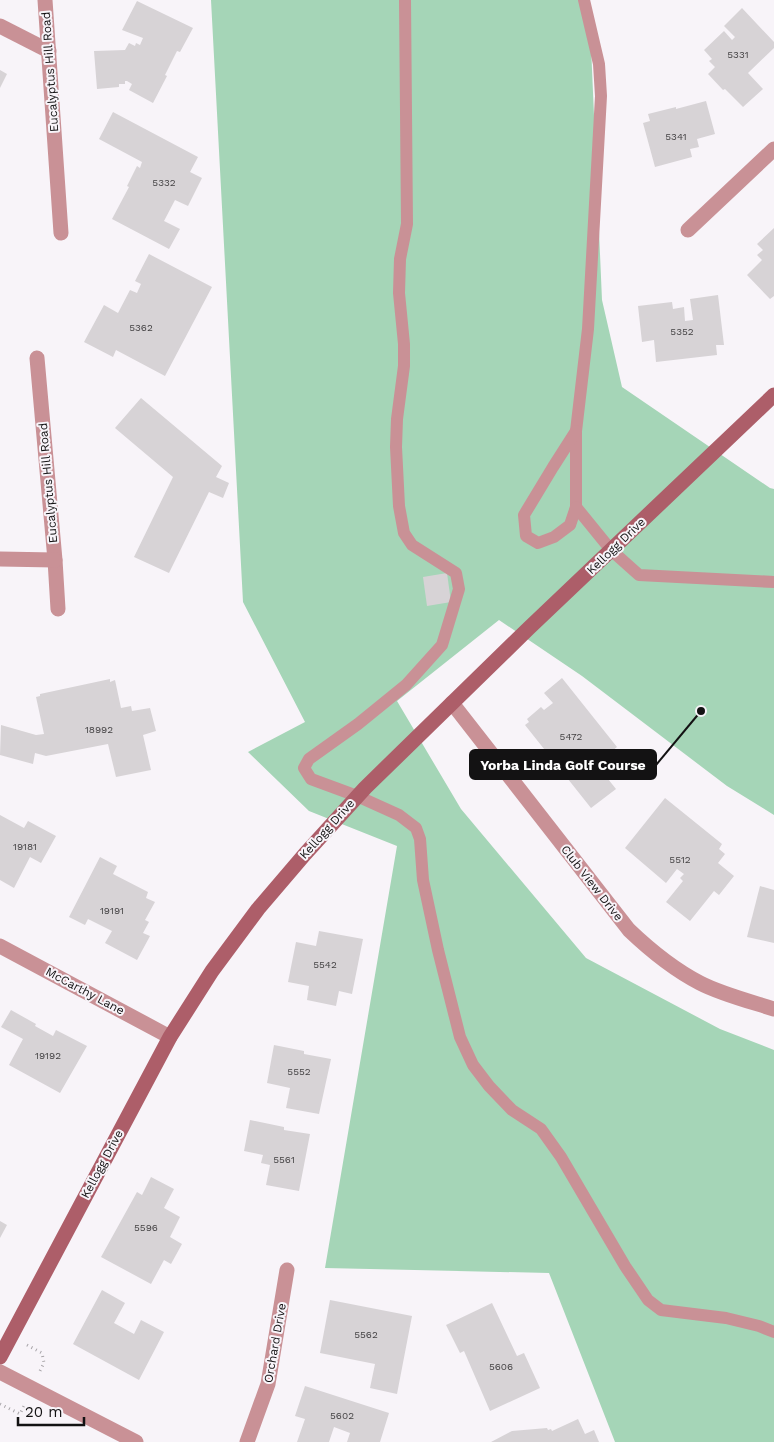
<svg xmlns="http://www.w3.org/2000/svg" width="774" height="1442" viewBox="0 0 774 1442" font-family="'Work Sans',sans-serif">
<rect width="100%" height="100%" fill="#f8f4f9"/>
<polygon fill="#a5d5b7" points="211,0 589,0 602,300 622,387 770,488 774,489 774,815 727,786 582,676 499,620 397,701 461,809 586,958 720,1029 774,1050 774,1442 615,1442 549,1273 325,1268 397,846 309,811 248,752 305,722 243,602"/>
<g fill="#d7d3d6">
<polygon points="137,1 193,28 180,52 177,51 165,75 167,76 153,103 129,90 132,84 127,81 125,81 125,84 119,84 119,87 97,89 94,51 125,50 129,43 135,46 136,43 140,45 143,38 122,30"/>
<polygon points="742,8 774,42 774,48 748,73 763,89 743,107 725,89 723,90 708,74 715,67 709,61 712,59 704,50 724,31 732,40 735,37 724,26"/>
<polygon points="0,70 7,74 0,88"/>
<polygon points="706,101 715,134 697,139 699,147 690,149 692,157 655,167 643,123 650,121 648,114 676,107 676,109"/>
<polygon points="113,112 198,157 190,172 202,178 188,206 175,200 164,221 180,229 169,249 112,219 129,187 127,186 137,166 140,168 142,162 99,139"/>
<polygon points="774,228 774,296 770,299 747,275 762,260 757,255 763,250 757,244"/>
<polygon points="149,254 212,287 165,376 116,350 113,357 84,342 104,305 118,313 130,290 137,293 141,284 135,281"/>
<polygon points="718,295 724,345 716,345 717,355 656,362 654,340 642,342 638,306 672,302 673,309 684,307 685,321 693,320 690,299"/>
<polygon points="141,398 222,466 216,477 229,483 223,498 209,492 169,573 134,557 173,477 115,428"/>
<polygon points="447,573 451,602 427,606 423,577"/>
<polygon points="562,678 617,747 596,764 616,789 591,808 525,725 529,722 527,719 541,707 544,710 553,703 544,693"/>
<polygon points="110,679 110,682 115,680 121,708 131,706 132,711 150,708 156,731 143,735 151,770 116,777 108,744 46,756 35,753 33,764 0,755 1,725 36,735 44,734 36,697 40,696 40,694"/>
<polygon points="665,798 722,844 719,849 725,854 718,863 734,876 719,895 714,891 690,921 666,902 683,881 680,878 684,874 677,869 666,883 625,848"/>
<polygon points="0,815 24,828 28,821 56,836 41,863 30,857 14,888 0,880"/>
<polygon points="100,857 117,866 113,874 148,892 146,898 155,902 145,920 149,922 143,933 150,936 137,960 105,943 112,931 88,919 85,925 69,917"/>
<polygon points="760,886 774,890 774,943 747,937"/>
<polygon points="319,931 363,939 352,994 339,991 336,1006 307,1000 309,986 288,982 296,942 316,946"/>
<polygon points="11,1010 36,1024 35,1026 53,1036 56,1030 87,1046 60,1093 9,1065 23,1039 1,1027"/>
<polygon points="274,1045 304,1051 304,1054 331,1059 319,1114 286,1108 290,1088 267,1083"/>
<polygon points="250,1120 284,1127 284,1130 310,1134 299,1191 266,1185 270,1165 261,1163 263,1155 244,1151"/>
<polygon points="151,1177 174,1189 164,1208 180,1217 170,1237 182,1244 171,1264 164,1260 151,1284 101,1257 137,1192 142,1195"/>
<polygon points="0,1221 7,1225 0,1238"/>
<polygon points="102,1290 125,1303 114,1323 134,1334 141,1320 164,1332 139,1380 73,1344"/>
<polygon points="330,1300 412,1316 397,1394 370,1388 375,1364 320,1353"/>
<polygon points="492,1303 517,1356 524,1353 540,1388 490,1411 464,1351 460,1353 446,1325"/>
<polygon points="305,1386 389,1413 380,1442 347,1442 350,1433 334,1427 329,1442 297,1442 305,1419 295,1416"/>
<polygon points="578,1419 585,1434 594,1430 599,1442 491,1442 512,1431 547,1428 548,1430 551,1429 552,1431"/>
</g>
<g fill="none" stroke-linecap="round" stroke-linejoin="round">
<g stroke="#a7a4a8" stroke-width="3" stroke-dasharray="1 4" stroke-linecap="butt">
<polyline points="27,1345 42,1353 44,1363 40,1371"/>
<polyline points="0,1404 20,1414 25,1404"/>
</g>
<g stroke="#c99196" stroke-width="12">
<polyline points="405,0 407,224 400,259 399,293 404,344 404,366 397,419 396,447 399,506 404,533 412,545 456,573 459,589 442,645 406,685 358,724 309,759 304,768 311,779 357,796 399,815 416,828 420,839 423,880 438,950 460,1037 473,1065 489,1086 512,1110 541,1129 561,1157 625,1266 648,1300 661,1310 726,1318 759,1326 774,1332"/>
<polyline points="584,0 599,64 601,96 588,329 576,431 576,507 611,550 639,575 774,582"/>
<polyline points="576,507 570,525 554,537 538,543 526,536 524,515 553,467 576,431"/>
</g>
<g stroke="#c99196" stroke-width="15">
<polyline points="45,0 61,233"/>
<polyline points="0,26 49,51"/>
<polyline points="688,230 774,149"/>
<polyline points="37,358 55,560 58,609"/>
<polyline points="0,559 55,560"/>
<path d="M 452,703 L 629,930 C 651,951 673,969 700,983 C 721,994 752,1002 774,1009"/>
<polyline points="0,946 170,1037"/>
<polyline points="0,1372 136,1442"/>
<polyline points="247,1442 268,1384 287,1270"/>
</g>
<polyline stroke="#ad5e69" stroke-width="15" points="0,1357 170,1037 212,971 258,909 305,854 365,788 529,628 774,395"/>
</g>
<g text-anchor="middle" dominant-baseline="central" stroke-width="4" stroke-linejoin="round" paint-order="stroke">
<g font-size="10" fill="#444244">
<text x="738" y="54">5331</text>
<text x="676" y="136">5341</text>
<text x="164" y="182">5332</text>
<text x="141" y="327">5362</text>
<text x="682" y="331">5352</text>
<text x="99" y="729">18992</text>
<text x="571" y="736">5472</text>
<text x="25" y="846">19181</text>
<text x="680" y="859">5512</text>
<text x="112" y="910">19191</text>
<text x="325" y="964">5542</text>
<text x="48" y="1055">19192</text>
<text x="299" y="1071">5552</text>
<text x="284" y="1159">5561</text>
<text x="146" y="1227">5596</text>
<text x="366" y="1334">5562</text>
<text x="501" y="1366">5606</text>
<text x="342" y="1415">5602</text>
</g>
<g font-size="12" fill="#131213" stroke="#f8f4f9">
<text transform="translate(50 72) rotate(-94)">Eucalyptus Hill Road</text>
<text transform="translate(48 483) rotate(-95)">Eucalyptus Hill Road</text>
<text transform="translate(616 546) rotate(-44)">Kellogg Drive</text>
<text transform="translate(327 829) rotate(-48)">Kellogg Drive</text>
<text transform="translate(592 883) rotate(52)">Club View Drive</text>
<text transform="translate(85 991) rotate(28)">McCarthy Lane</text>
<text transform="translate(102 1164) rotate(-62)">Kellogg Drive</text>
<text transform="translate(275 1343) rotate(-80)">Orchard Drive</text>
</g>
</g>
<path fill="none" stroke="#131213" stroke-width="2" d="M701 711L656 765"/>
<circle fill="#131213" stroke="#f8f4f9" stroke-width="2" cx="701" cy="711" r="5"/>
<rect fill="#131213" stroke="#131213" stroke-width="2" x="470" y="750" width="186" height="29" rx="5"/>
<g font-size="14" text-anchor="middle" font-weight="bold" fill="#fff">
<text x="563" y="770">Yorba Linda Golf Course</text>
</g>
<path d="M18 1417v8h66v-8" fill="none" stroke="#131213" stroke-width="2.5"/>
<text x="25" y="1417" font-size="15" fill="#131213" stroke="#f8f4f9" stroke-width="4" paint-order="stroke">20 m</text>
</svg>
